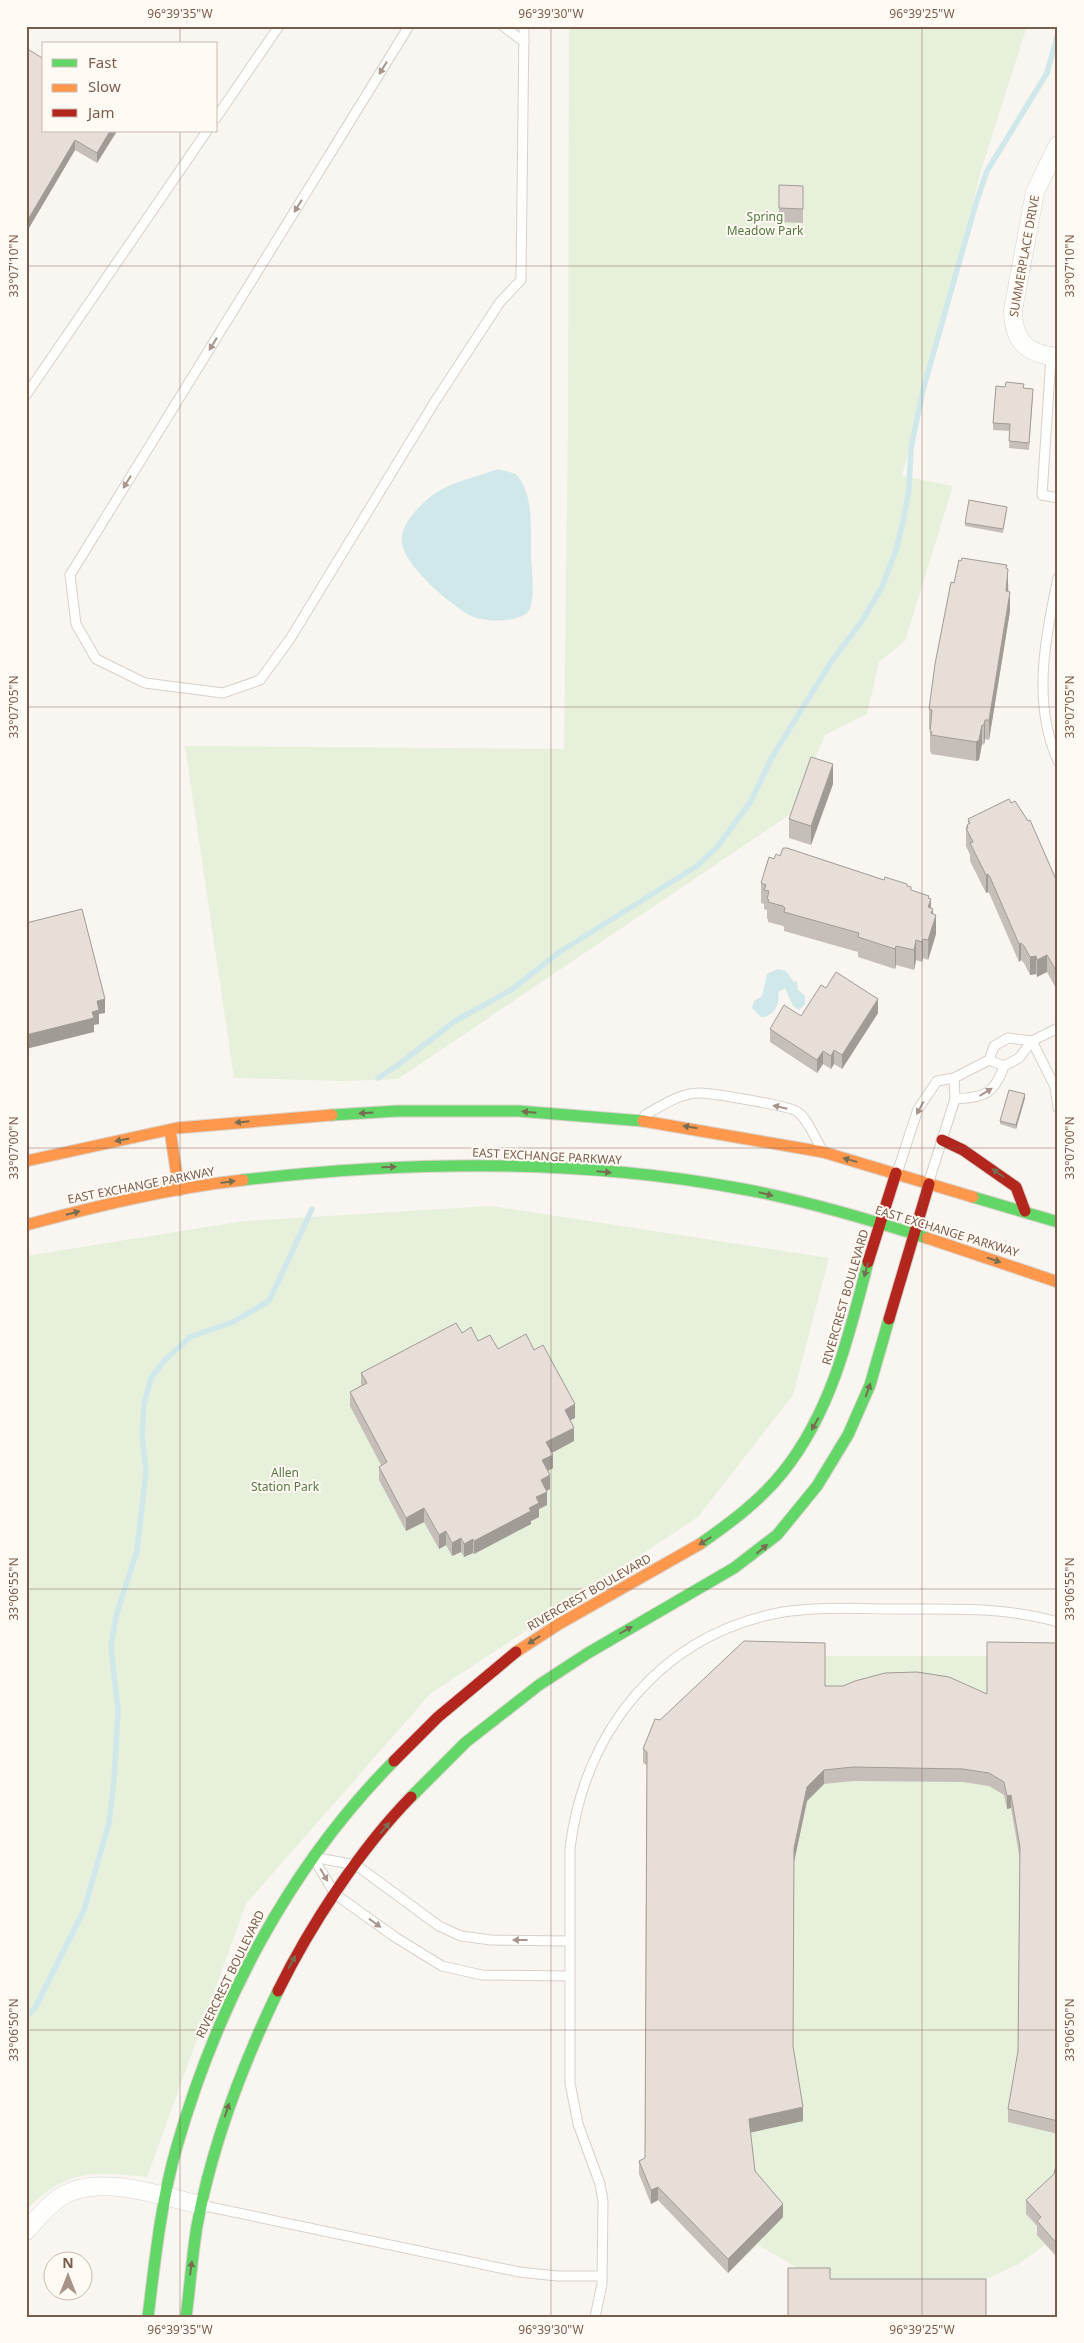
<svg xmlns="http://www.w3.org/2000/svg" width="1084" height="2343" viewBox="0 0 1084 2343" font-family="'Noto Sans',sans-serif">
<rect width="100%" height="100%" fill="#f9f5f0"/>
<g fill="#e7f0db">
<polygon points="569,26 1027,26 982,167 902,476 953,486 905,641 879,662 867,714 825,735 792,813 398,1079 344,1081 234,1078 185,746 564,749 568,422"/>
<path d="M 491,1206 L 829,1258 L 793,1395 L 698,1517 L 430,1694 L 246,1904 L 147,2177 C 92,2171 67,2169 26,2210 L 26,1256 L 244,1221 Z"/>
<polygon points="825,1656 1058,1656 1058,2259 1045,2245 1017,2265 986,2279 818,2280 758,2245 728,2273 658,2201 651,2204 639,2174 645,2172 667,2044 645,2044 645,1906 667,1906 668,1881 646,1881 647,1766 643,1763 655,1733"/>
</g>
<g fill="#d0e8ea">
<path d="M 498,469 L 516,474 C 535,495 530,531 531,558 C 532,570 536,605 527,613 C 515,623 485,622 471,616 C 451,605 405,567 402,543 C 399,524 421,504 434,494 C 453,481 477,477 498,469 Z"/>
<path d="M 778,969 L 786,971 L 794,982 L 797,981 L 798,990 L 805,996 L 805,1004 L 799,1010 L 793,1006 L 785,988 L 778,992 C 781,1004 773,1017 761,1017 L 752,1008 L 754,1001 L 762,996 L 767,974 Z"/>
</g>
<g fill="none" stroke-linecap="round" stroke-linejoin="round">
<g stroke="#d0e8ea" stroke-width="5.5">
<polyline points="378,1078 398,1065 455,1021 511,990 561,951 697,866 718,846 751,801 771,759 831,662 862,621 882,587 896,550 903,522 909,489 911,448 923,390 976,203 987,171 1047,73 1058,33"/>
<polyline points="26,2017 35,2008 84,1910 109,1823 114,1781 118,1710 111,1647 116,1616 137,1551 146,1471 142,1435 144,1404 151,1378 164,1361 190,1337 233,1322 269,1301 312,1209"/>
</g>
<g stroke="#d7d1cb" stroke-width="11">
<g id="lane">
<polyline points="409,26 70,575 76,624 96,659 145,683 223,693 260,680 290,639 434,403 500,302 521,280 524,26"/>
<polyline points="503,26 524,42"/>
<polyline points="216,118 279,26"/>
<polyline points="1051,356 1042,495 1058,498"/>
<polyline points="26,395 207,131"/>
<path d="M 1058,578 C 1045,637 1032,704 1058,761"/>
<polyline points="1032,1041 1055,1087 1058,1108"/>
<polyline points="989,1060 1004,1066 1019,1058 1032,1041 1058,1028"/>
<path d="M 955,1099 C 984,1097 994,1095 1004,1066"/>
<path d="M 645,1115 C 661,1106 680,1093 699,1093 C 711,1093 791,1106 798,1112 C 808,1120 814,1136 821,1148"/>
<polyline points="897,1173 918,1109 937,1081 954,1078 989,1060 994,1046 1008,1038 1032,1041"/>
<polyline points="929,1181 955,1099 954,1078"/>
<polyline points="318,1858 356,1865 439,1926 461,1936 491,1940 569,1941"/>
<polyline points="314,1859 335,1894 395,1937 442,1966 482,1975 569,1976"/>
<polyline points="205,2206 519,2272 557,2276 602,2276"/>
<path d="M 595,2317 L 602,2284 L 603,2201 L 600,2184 L 578,2124 L 570,2083 L 570,1848 C 585,1729 662,1634 783,1612 C 821,1606 861,1609 900,1609 C 953,1609 1006,1607 1058,1622"/>
</g>
</g>
<g stroke="#d7d1cb" stroke-width="19">
<g id="street">
<path d="M 1058,145 L 1035,192 L 1013,310 C 1013,342 1027,354 1058,357"/>
<path d="M 26,2231 C 36,2220 46,2207 59,2198 C 97,2172 160,2196 201,2205"/>
</g>
</g>
<g stroke="#d9d2cb" stroke-width="13">
<g id="fast">
<polyline points="332,1115 397,1111 518,1111 643,1121"/>
<path d="M 243,1180 C 406,1161 574,1158 737,1188 C 801,1199 865,1218 927,1238"/>
<polyline points="973,1197 1058,1222"/>
<path d="M 700,1544 C 730,1523 760,1501 783,1472 C 831,1412 849,1336 868,1262"/>
<polyline points="411,1797 466,1742 539,1685 588,1653 734,1568 777,1535 817,1486 848,1435 870,1385 889,1319"/>
<path d="M 148,2317 C 155,2260 161,2201 177,2146 C 218,2003 289,1867 394,1761"/>
<path d="M 186,2317 C 190,2287 192,2256 197,2226 C 212,2144 242,2066 278,1991"/>
</g>
</g>
<g stroke="#d9d2cb" stroke-width="13">
<g id="slow">
<polyline points="643,1121 823,1152 973,1197"/>
<polyline points="170,1130 179,1190"/>
<polyline points="26,1161 177,1128 332,1115"/>
<path d="M 26,1225 C 97,1206 170,1188 243,1180"/>
<polyline points="927,1238 1058,1282"/>
<polyline points="516,1652 559,1624 700,1544"/>
</g>
</g>
<g stroke="#d9d2cb" stroke-width="13">
<g id="jam">
<polyline points="942,1140 963,1150 1016,1187 1025,1211"/>
<polyline points="868,1262 896,1173"/>
<polyline points="889,1319 929,1184"/>
<polyline points="394,1761 438,1717 516,1652"/>
<path d="M 278,1991 C 310,1926 360,1849 411,1797"/>
</g>
</g>
<use href="#lane" stroke="#fefefd" stroke-width="9"/>
<use href="#street" stroke="#fefefd" stroke-width="18"/>
<use href="#fast" stroke="#63d668" stroke-width="11"/>
<use href="#slow" stroke="#ff974d" stroke-width="11"/>
<use href="#jam" stroke="#b3261e" stroke-width="11"/>
</g>
<g fill="#c6bfb9">
<polygon points="26,48 117,131 97,163 75,150 26,233"/>
<polygon points="803,200 803,223 779,222 779,208"/>
<polygon points="1058,293 1058,323 1056,323"/>
<polygon points="1024,388 1033,396 1029,450 1009,448 1010,431 993,430 993,423"/>
<polygon points="1007,510 1003,533 965,526 965,523"/>
<polygon points="1007,568 1010,611 989,740 985,739 984,745 982,744 979,760 976,761 931,754 931,752 930,751 930,729 929,729 929,709 954,583"/>
<polygon points="833,784 811,845 789,838 789,819"/>
<polygon points="968,819 1058,884 1058,992 1047,972 1037,977 1036,974 1030,975 1024,963 1021,960 1019,962 990,895 988,892 986,893 970,861 970,855 966,846 966,828 967,825 968,824"/>
<polygon points="780,856 884,880 907,886 911,890 929,898 936,934 928,960 923,958 922,962 916,960 914,970 896,965 895,969 858,957 858,952 784,931 784,927 783,926 768,922 768,919 767,919 767,910 764,909 764,904 761,903 761,883 774,859"/>
<polygon points="826,988 878,1013 842,1069 834,1064 831,1069 823,1064 817,1073 770,1042 770,1029 801,1016"/>
<polygon points="1025,1098 1016,1129 1000,1124 1000,1121"/>
<polygon points="462,1333 478,1341 498,1349 534,1350 575,1418 570,1420 574,1441 552,1453 553,1468 548,1471 550,1489 546,1491 547,1505 539,1509 539,1517 531,1521 531,1524 474,1554 473,1553 464,1557 461,1552 452,1556 446,1545 439,1549 424,1522 406,1531 379,1480 379,1467 381,1465 350,1406 350,1392 361,1386 361,1373"/>
<polygon points="1058,1643 1058,2134 1008,2122 1008,2109 1018,2051 1020,1860 1011,1808 1007,1809 1004,1795 989,1786 963,1782 853,1781 824,1784 807,1801 794,1862 793,2046 803,2121 750,2132 755,2171 783,2217 728,2273 658,2200 651,2204 639,2174 639,2161 645,2158 647,1765 643,1763 643,1749 660,1720 825,1686 987,1694"/>
<polygon points="1058,2156 1058,2258 1037,2235 1037,2226 1026,2214 1026,2200 1054,2174"/>
</g>
<g fill="#a19b96">
<polygon points="110,131 117,131 97,163 97,153"/>
<polygon points="75,140 75,150 26,233 26,223"/>
<polygon points="1008,569 1008,588 1006,611 1006,591"/>
<polygon points="1010,592 1010,611 989,740 989,720"/>
<polygon points="985,720 985,739 984,745 984,725"/>
<polygon points="982,725 982,744 979,760 976,761 976,742"/>
<polygon points="833,764 833,784 811,845 811,826"/>
<polygon points="988,874 988,892 986,893 986,875"/>
<polygon points="929,896 929,906 931,899 931,913 933,909 933,926 936,915 936,934 928,960"/>
<polygon points="923,939 923,958 922,962 922,942"/>
<polygon points="916,940 916,960 914,970 914,950"/>
<polygon points="1021,943 1021,960 1019,962 1019,944"/>
<polygon points="896,946 896,965 895,969 895,949"/>
<polygon points="1047,955 1047,972 1037,977 1037,960"/>
<polygon points="1036,956 1036,974 1030,975 1030,957"/>
<polygon points="105,999 105,1013 99,1014 99,1024 94,1025 94,1032 26,1049 26,1035 92,1012 97,1001"/>
<polygon points="878,999 878,1013 842,1069 842,1055"/>
<polygon points="834,1050 834,1064 831,1069 831,1056"/>
<polygon points="823,1051 823,1064 817,1073 817,1060"/>
<polygon points="1025,1094 1025,1098 1016,1129 1016,1125"/>
<polygon points="575,1404 575,1418 565,1423 565,1410"/>
<polygon points="574,1428 574,1441 546,1456 546,1442"/>
<polygon points="553,1455 553,1468 542,1474 542,1460"/>
<polygon points="550,1475 550,1489 541,1494 541,1480"/>
<polygon points="547,1492 547,1505 539,1509 539,1517 531,1521 531,1524 474,1554 474,1541 529,1508 536,1497"/>
<polygon points="424,1508 424,1522 406,1531 406,1518"/>
<polygon points="446,1531 446,1545 439,1549 439,1535"/>
<polygon points="461,1538 461,1552 452,1556 452,1543"/>
<polygon points="473,1539 473,1553 464,1557 464,1544"/>
<polygon points="824,1770 824,1784 807,1801 794,1862 794,1848 807,1787"/>
<polygon points="1011,1795 1011,1808 1007,1809 1007,1796"/>
<polygon points="803,2107 803,2121 749,2133 749,2119"/>
<polygon points="658,2187 658,2200 651,2204 651,2190"/>
<polygon points="783,2204 783,2217 728,2273 728,2259"/>
</g>
<g fill="#e6ded7" stroke="#a19b96">
<polygon points="26,48 44,59 44,131 110,131 97,153 75,140 26,223"/>
<polygon points="779,185 803,186 803,209 779,208"/>
<polygon points="1058,293 1058,316 1056,316"/>
<polygon points="1006,382 1024,384 1023,388 1033,389 1029,443 1009,441 1010,424 993,423 996,386 1005,387"/>
<polygon points="969,500 1007,507 1003,529 965,523"/>
<polygon points="962,558 1007,565 1006,568 1008,569 1006,591 1010,592 989,720 985,720 984,725 982,725 979,740 976,742 931,735 932,732 930,732 932,710 929,709 935,664 951,582 954,583 959,560 961,561"/>
<polygon points="811,757 833,764 811,826 789,819"/>
<polygon points="1009,799 1011,803 1015,801 1028,821 1030,820 1058,884 1058,974 1047,955 1037,960 1036,956 1030,957 1024,946 1021,943 1019,944 990,877 988,874 986,875 970,843 973,842 966,828 968,828 967,825 970,823 968,819"/>
<polygon points="783,848 787,848 884,880 885,877 907,884 907,886 911,887 911,890 929,896 928,898 931,899 928,907 933,909 931,913 936,915 928,940 923,939 922,942 916,940 914,950 896,946 895,949 858,937 859,933 784,912 785,908 783,906 768,902 769,900 767,899 769,891 764,890 766,885 761,883 769,857 774,859 776,854 780,856"/>
<polygon points="82,909 105,999 97,1001 99,1010 92,1012 94,1018 26,1035 26,923"/>
<polygon points="836,972 878,999 842,1055 834,1050 831,1056 823,1051 817,1060 770,1029 784,1005 801,1016 821,985 826,988"/>
<polygon points="1009,1090 1025,1094 1016,1125 1000,1121"/>
<polygon points="456,1323 462,1333 471,1327 478,1341 490,1335 498,1349 526,1334 534,1350 543,1345 575,1404 565,1410 574,1428 546,1442 553,1455 542,1460 550,1475 541,1480 547,1492 536,1497 539,1503 529,1508 531,1511 474,1541 473,1539 464,1544 461,1538 452,1543 446,1531 439,1535 424,1508 406,1518 379,1467 387,1462 350,1392 367,1383 361,1373"/>
<polygon points="744,1641 825,1643 825,1686 843,1686 855,1681 885,1673 917,1672 949,1677 987,1694 987,1642 1058,1643 1058,2121 1008,2109 1018,2051 1020,1847 1011,1795 1007,1796 1004,1782 989,1773 963,1769 853,1767 824,1770 807,1787 794,1848 793,2046 803,2107 749,2119 755,2171 783,2204 728,2259 658,2187 651,2190 639,2161 645,2158 647,1752 643,1749 655,1719 660,1720"/>
<polygon points="1058,2156 1058,2245 1037,2221 1041,2217 1026,2200 1054,2174"/>
<polygon points="788,2268 830,2268 830,2279 986,2279 986,2317 788,2317"/>
</g>
<defs><path id="oneway-solid" d="M-6-.8H1V-3.2L6.5 0L1 3.2V.8H-6Z" transform="scale(1.25)"/></defs>
<g fill="#a8958b">
<use href="#oneway-solid" transform="translate(383 68) rotate(122)"/>
<use href="#oneway-solid" transform="translate(298 206) rotate(122)"/>
<use href="#oneway-solid" transform="translate(213 344) rotate(122)"/>
<use href="#oneway-solid" transform="translate(127 482) rotate(122)"/>
<use href="#oneway-solid" transform="translate(986 1092) rotate(-31)"/>
<use href="#oneway-solid" transform="translate(780 1107) rotate(-167)"/>
<use href="#oneway-solid" transform="translate(920 1108) rotate(118)"/>
<use href="#oneway-solid" transform="translate(324 1875) rotate(59)"/>
<use href="#oneway-solid" transform="translate(375 1923) rotate(36)"/>
<use href="#oneway-solid" transform="translate(520 1940) rotate(-180)"/>
</g>
<g fill="#776e51">
<use href="#oneway-solid" transform="translate(529 1112) rotate(-175)"/>
<use href="#oneway-solid" transform="translate(366 1113) rotate(176)"/>
<use href="#oneway-solid" transform="translate(242 1122) rotate(174)"/>
<use href="#oneway-solid" transform="translate(690 1127) rotate(-171)"/>
<use href="#oneway-solid" transform="translate(122 1140) rotate(169)"/>
<use href="#oneway-solid" transform="translate(850 1160) rotate(-164)"/>
<use href="#oneway-solid" transform="translate(389 1167) rotate(-2)"/>
<use href="#oneway-solid" transform="translate(604 1172) rotate(5)"/>
<use href="#oneway-solid" transform="translate(998 1173) rotate(-145)"/>
<use href="#oneway-solid" transform="translate(228 1182) rotate(-8)"/>
<use href="#oneway-solid" transform="translate(766 1194) rotate(14)"/>
<use href="#oneway-solid" transform="translate(73 1213) rotate(-14)"/>
<use href="#oneway-solid" transform="translate(994 1260) rotate(19)"/>
<use href="#oneway-solid" transform="translate(866 1270) rotate(105)"/>
<use href="#oneway-solid" transform="translate(868 1390) rotate(-70)"/>
<use href="#oneway-solid" transform="translate(815 1424) rotate(119)"/>
<use href="#oneway-solid" transform="translate(705 1541) rotate(147)"/>
<use href="#oneway-solid" transform="translate(762 1549) rotate(-40)"/>
<use href="#oneway-solid" transform="translate(626 1630) rotate(-30)"/>
<use href="#oneway-solid" transform="translate(534 1640) rotate(147)"/>
<use href="#oneway-solid" transform="translate(385 1828) rotate(-50)"/>
<use href="#oneway-solid" transform="translate(292 1962) rotate(-61)"/>
<use href="#oneway-solid" transform="translate(227 2110) rotate(-72)"/>
<use href="#oneway-solid" transform="translate(191 2268) rotate(-82)"/>
</g>
<path fill="none" stroke="#7a5c4d" stroke-width="1" stroke-opacity="0.45" d="M 180,26 L 180,44M 551,26 L 551,2317M 922,26 L 922,2317M 180,131 L 180,2317M 26,266 L 1058,266M 26,707 L 1058,707M 26,1148 L 1058,1148M 26,1589 L 1058,1589M 26,2030 L 1058,2030"/>
<g text-anchor="middle" dominant-baseline="central" stroke-width="4" stroke-linejoin="round" paint-order="stroke">
<g font-size="12" fill="#537a41" stroke="#fffaf3">
<text x="765" y="216">Spring<tspan x="765" dy="14">Meadow Park</tspan></text>
<text x="285" y="1472">Allen<tspan x="285" dy="14">Station Park</tspan></text>
</g>
<g font-size="12" fill="#7a5c4d" stroke="#fffaf3">
<text transform="translate(1024 256) rotate(-80)">SUMMERPLACE DRIVE</text>
<text transform="translate(547 1156) rotate(3)">EAST EXCHANGE PARKWAY</text>
<text transform="translate(141 1185) rotate(-11)">EAST EXCHANGE PARKWAY</text>
<text transform="translate(947 1231) rotate(17)">EAST EXCHANGE PARKWAY</text>
<text transform="translate(845 1297) rotate(-74)">RIVERCREST BOULEVARD</text>
<text transform="translate(589 1592) rotate(-30)">RIVERCREST BOULEVARD</text>
<text transform="translate(230 1974) rotate(-64)">RIVERCREST BOULEVARD</text>
</g>
</g>
<rect width="1084" height="2343" fill="none" stroke="#fffaf3" stroke-width="55"/>
<rect x="42" y="42" width="175" height="90" fill="#fffaf3" stroke="#cabbb1"/>
<rect x="52" y="59" width="25" height="8" fill="#63d668" stroke="#cabbb1"/>
<text x="88" y="68" font-size="15" fill="#7a5c4d">Fast</text>
<rect x="52" y="84" width="25" height="8" fill="#ff974d" stroke="#cabbb1"/>
<text x="88" y="92" font-size="15" fill="#7a5c4d">Slow</text>
<rect x="52" y="109" width="25" height="8" fill="#b3261e" stroke="#cabbb1"/>
<text x="88" y="118" font-size="15" fill="#7a5c4d">Jam</text>
<g transform="translate(68 2276)"><circle r="24" fill="#fffaf3" stroke="#cabbb1"/>
<path d="M0-4L9 19L0 12L-9 19Z" fill="#a69286"/>
<text y="-8" font-size="14" font-weight="bold" text-anchor="middle" fill="#7a5c4d">N</text>
</g>
<rect x="28" y="28" width="1028" height="2288" fill="none" stroke="#7a5c4d" stroke-width="2"/>
<g font-size="12" text-anchor="middle" fill="#7a5c4d">
<text x="180" y="18">96°39'35"W</text>
<text x="551" y="18">96°39'30"W</text>
<text x="922" y="18">96°39'25"W</text>
<text transform="translate(14 266) rotate(-90)" y="4">33°07'10"N</text>
<text transform="translate(1070 266) rotate(-90)" y="4">33°07'10"N</text>
<text transform="translate(14 707) rotate(-90)" y="4">33°07'05"N</text>
<text transform="translate(1070 707) rotate(-90)" y="4">33°07'05"N</text>
<text transform="translate(14 1148) rotate(-90)" y="4">33°07'00"N</text>
<text transform="translate(1070 1148) rotate(-90)" y="4">33°07'00"N</text>
<text transform="translate(14 1589) rotate(-90)" y="4">33°06'55"N</text>
<text transform="translate(1070 1589) rotate(-90)" y="4">33°06'55"N</text>
<text transform="translate(14 2030) rotate(-90)" y="4">33°06'50"N</text>
<text transform="translate(1070 2030) rotate(-90)" y="4">33°06'50"N</text>
<text x="180" y="2334">96°39'35"W</text>
<text x="551" y="2334">96°39'30"W</text>
<text x="922" y="2334">96°39'25"W</text>
</g>
</svg>
